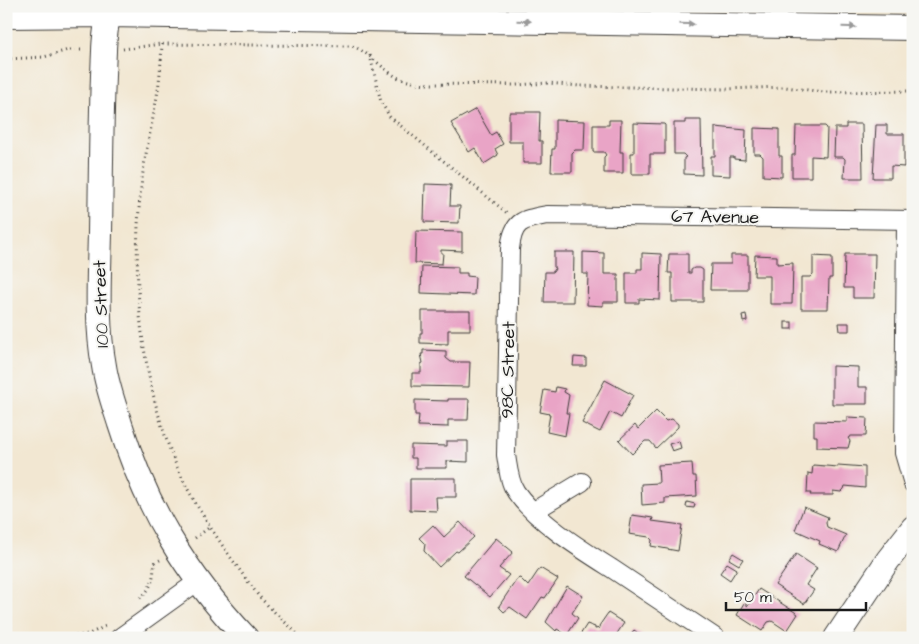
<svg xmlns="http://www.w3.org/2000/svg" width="919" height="644" viewBox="0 0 919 644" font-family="'Architects Daughter',sans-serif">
<rect width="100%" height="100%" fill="#f6f6f2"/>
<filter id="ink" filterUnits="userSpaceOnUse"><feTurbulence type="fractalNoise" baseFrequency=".02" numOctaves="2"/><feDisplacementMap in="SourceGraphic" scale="10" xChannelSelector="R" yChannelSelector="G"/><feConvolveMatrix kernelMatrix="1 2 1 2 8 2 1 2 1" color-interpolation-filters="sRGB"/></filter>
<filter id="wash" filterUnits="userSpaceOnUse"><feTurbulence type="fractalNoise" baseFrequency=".0096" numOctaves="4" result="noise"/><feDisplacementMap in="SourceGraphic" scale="20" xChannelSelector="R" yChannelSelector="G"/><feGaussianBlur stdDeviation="1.12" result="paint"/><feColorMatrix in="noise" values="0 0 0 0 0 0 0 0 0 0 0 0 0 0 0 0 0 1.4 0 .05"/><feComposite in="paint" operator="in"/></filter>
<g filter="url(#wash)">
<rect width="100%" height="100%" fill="#f2e7d2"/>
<g id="blocks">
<g fill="#e9a4c6">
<polygon points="476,109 491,135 496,132 503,144 495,149 498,155 484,164 475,148 469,152 451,123"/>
<polygon points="510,112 540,112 539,141 542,141 542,163 523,163 523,142 509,142 509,114"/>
<polygon points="555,120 585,121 584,150 575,150 572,153 572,172 551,172 552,149 555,149"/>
<polygon points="609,120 621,120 620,152 623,152 623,173 604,173 604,157 606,155 604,152 593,152 593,125 609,125"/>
<polygon points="685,120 701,120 702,175 684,174 684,158 686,157 683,154 674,154 674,123 685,123"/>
<polygon points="634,123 664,124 665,125 665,154 650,154 650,174 631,174 631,153 634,153"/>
<polygon points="846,124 862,124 863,178 844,178 845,159 843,157 834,157 835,128 846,128"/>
<polygon points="876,125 887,125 887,134 904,134 904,167 891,166 891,178 873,178"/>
<polygon points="796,126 825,126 827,128 826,157 811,156 811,177 792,177 792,155 795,155"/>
<polygon points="715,127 746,130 745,160 734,159 734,157 730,157 730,176 711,175 711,156 715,156"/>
<polygon points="754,128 779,129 779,156 782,156 782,177 763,176 763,157 760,154 754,154"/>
<polygon points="425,184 451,185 450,206 460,206 459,223 424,222"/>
<polygon points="416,231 462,232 462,251 441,250 441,253 443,253 442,264 415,263"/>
<polygon points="554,252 574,252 573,302 544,302 545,272 553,272 555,269 554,267"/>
<polygon points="583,252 604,253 604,274 618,274 618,302 603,302 603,306 587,305 588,274 583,274"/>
<polygon points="642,253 661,254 660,300 639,299 639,303 626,303 626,273 637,273 637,269 642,269"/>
<polygon points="669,254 688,254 688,273 691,273 691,270 694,268 700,268 703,270 703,302 672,302 672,273 668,273"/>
<polygon points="845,254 875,254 874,298 853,298 853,288 844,288"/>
<polygon points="731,255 748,255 748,290 710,290 711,264 731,264"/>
<polygon points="755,255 777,256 777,264 793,263 792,304 770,304 770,276 754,276"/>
<polygon points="813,256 832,257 832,278 829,278 828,309 801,309 801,277 810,277 813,274"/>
<polygon points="422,266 458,267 458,273 467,273 467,276 475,277 474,295 421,293"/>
<polygon points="422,311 470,311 470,330 448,330 448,344 420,343 420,333 422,333"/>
<polygon points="746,314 747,321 743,322 742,315"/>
<rect x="785" y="322" width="7" height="7"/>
<polygon points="839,323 849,323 849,331 840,331"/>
<polygon points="423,350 446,351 446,358 451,362 470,362 469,387 412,386 412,373 421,373 421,364 423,363 421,354 423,354"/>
<polygon points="574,357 586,358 586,366 573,366"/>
<polygon points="832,366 858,367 858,387 867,387 867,404 832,404"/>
<polygon points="605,380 633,395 621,418 610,412 600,432 582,423"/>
<polygon points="556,387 565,389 564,392 569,395 566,413 569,413 565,436 547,432 550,414 540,412 544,390 555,392"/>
<polygon points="448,399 469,399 468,420 448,420 448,427 418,426 419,415 415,415 415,400 448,401"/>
<polygon points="656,411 666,421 672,419 678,424 678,427 656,448 650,441 645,441 632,454 619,440 635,425 638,429"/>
<polygon points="847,417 867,418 866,436 851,436 848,438 850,441 848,448 817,447 817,436 814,436 814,421 847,422"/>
<polygon points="447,441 468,441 468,462 447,461 447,468 416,468 416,458 411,458 411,445 447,446"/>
<polygon points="679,441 681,448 672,451 669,444"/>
<polygon points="692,463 693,476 696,476 697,496 665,498 665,503 642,505 641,484 659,483 658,465"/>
<polygon points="813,465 838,467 838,465 865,467 865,488 845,486 844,489 841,492 833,491 833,495 810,495 811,493 807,493 808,473 812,474"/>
<polygon points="435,478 456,478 456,497 436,497 437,511 410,510 410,479 435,479"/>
<polygon points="687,502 695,504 694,508 686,507"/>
<polygon points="804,507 828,517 826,523 827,527 846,535 838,552 819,544 820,541 795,530"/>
<polygon points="632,515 653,518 652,521 682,525 678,551 651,546 652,540 649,537 629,534"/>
<polygon points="460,522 474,537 458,552 456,551 439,567 424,551 425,544 419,538 433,525 444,537"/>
<polygon points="496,538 513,552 499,568 509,575 490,597 464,576"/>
<polygon points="733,553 743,559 739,565 729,559"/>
<polygon points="796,554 817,568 806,585 814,590 804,604 775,585"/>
<polygon points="727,563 737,569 730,580 720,573"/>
<polygon points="540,568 558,579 545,598 542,597 527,619 510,607 504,612 500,608 499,606 517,579 520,578 528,586"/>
<polygon points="567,586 583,596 572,613 578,618 567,635 557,629 556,631 546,622"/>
<polygon points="759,589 798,614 787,631 772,621 768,622 762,631 737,615 744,603 748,606"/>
<polygon points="608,613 624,623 614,638 578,638 587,624 595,627 595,629 600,628 599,626"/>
<polygon points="634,630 645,638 629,638"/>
</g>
</g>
</g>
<g filter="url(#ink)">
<use href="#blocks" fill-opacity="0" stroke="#3c3a37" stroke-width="1"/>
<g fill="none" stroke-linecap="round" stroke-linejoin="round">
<g stroke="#3c3a37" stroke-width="20">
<g id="street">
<polyline points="906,220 904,453 913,484"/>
<polyline points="534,511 582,482"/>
<polyline points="119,638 197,582"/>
<path d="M 716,638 C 681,615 646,591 611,568 C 581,549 536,521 516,492 C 509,482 508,467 506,455 L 510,249 C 513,221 521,220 547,215 L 913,220"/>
</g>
</g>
<g stroke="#3c3a37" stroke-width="26">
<g id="secondary">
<path d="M 108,6 C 108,21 104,36 104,51 C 101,112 101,173 100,233 C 99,277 96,323 104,366 C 107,386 114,405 120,424 C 146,508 186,574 246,638"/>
<polyline points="6,16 108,15 913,28"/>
<polyline points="836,638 888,560 913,528"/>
</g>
</g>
<g stroke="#3c3a37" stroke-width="3" stroke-dasharray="1 4" stroke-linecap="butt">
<path d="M 162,44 C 161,61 160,79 157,96 C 151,130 143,163 140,197 C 132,285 141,377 174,460 C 188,494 209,526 229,555 C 239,569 248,582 258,595 C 271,610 287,623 301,638"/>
<path d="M 123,49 L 161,44 L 352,46 C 371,53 382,70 399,78 C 408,82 418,83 427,84 L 516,85 L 548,83 L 579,86 L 724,89 L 785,87 L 824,92 L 913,91"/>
<polyline points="370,55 381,102 390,117 507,213"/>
<polyline points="6,59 44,57 68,50 84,50"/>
<polyline points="195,538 210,527"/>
<path d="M 140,598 C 152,589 154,577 154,563 L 160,560"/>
<polyline points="6,636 70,637 89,634 106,626"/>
</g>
<use href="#street" stroke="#fff" stroke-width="18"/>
<use href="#secondary" stroke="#fff" stroke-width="24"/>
</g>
<defs><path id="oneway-solid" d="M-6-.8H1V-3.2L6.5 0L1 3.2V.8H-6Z" transform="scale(1.25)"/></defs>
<g fill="#999">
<use href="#oneway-solid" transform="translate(524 21) rotate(1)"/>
<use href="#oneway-solid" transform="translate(687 24) rotate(1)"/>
<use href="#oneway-solid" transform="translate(849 27) rotate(1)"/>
</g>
</g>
<g text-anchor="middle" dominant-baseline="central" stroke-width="4" stroke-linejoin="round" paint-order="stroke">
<g font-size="18" fill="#1c1c1c" stroke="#f6f6f2">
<text transform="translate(715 217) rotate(1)">67 Avenue</text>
<text transform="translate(101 304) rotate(-92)">100 Street</text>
<text transform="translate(508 370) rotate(-89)">98C Street</text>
</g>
</g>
<rect width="919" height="644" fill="none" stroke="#f6f6f2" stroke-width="25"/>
<path d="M726 602v8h140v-8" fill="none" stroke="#1c1c1c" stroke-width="2.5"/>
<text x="734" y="602" font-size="15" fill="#1c1c1c" stroke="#f6f6f2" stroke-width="4" paint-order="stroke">50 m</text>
</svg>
